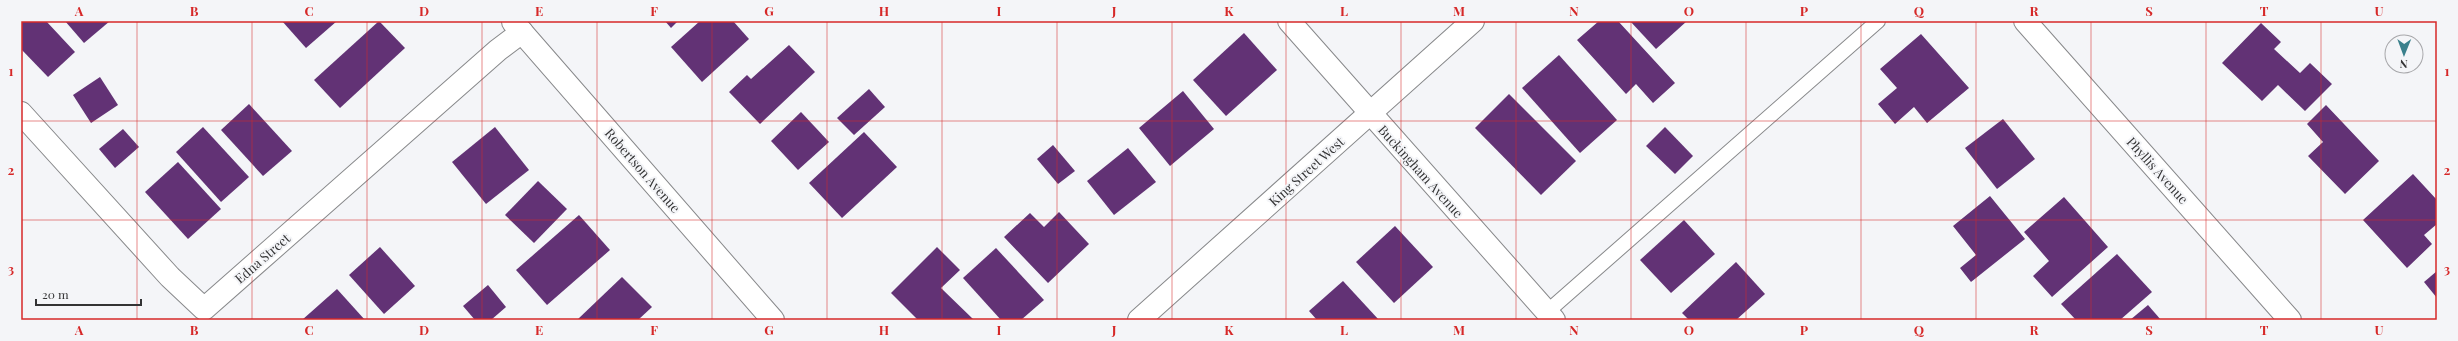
<svg xmlns="http://www.w3.org/2000/svg" width="2458" height="341" viewBox="0 0 2458 341" font-family="'Playfair Display',serif">
<rect width="100%" height="100%" fill="#f4f5f8"/>
<g fill="#623275">
<polygon points="21,21 46,21 75,52 48,77 21,49"/>
<polygon points="65,21 110,21 84,43"/>
<polygon points="282,21 337,21 306,48"/>
<polygon points="379,21 405,48 340,108 314,80"/>
<polygon points="665,21 678,21 671,28"/>
<polygon points="700,21 733,21 749,39 702,82 671,47"/>
<polygon points="1599,21 1618,21 1675,83 1653,103 1636,84 1626,94 1577,40"/>
<polygon points="1630,21 1687,21 1656,49"/>
<polygon points="2261,23 2281,42 2274,49 2300,73 2310,63 2332,84 2305,111 2278,85 2262,101 2222,63"/>
<polygon points="1244,33 1277,70 1226,116 1193,80"/>
<polygon points="1921,34 1969,88 1927,123 1914,107 1895,124 1878,104 1897,88 1880,69"/>
<polygon points="789,45 815,72 760,124 729,92 747,75 751,79"/>
<polygon points="1559,55 1617,120 1580,153 1522,88"/>
<polygon points="100,77 118,105 91,123 73,95"/>
<polygon points="869,89 885,107 854,135 837,118"/>
<polygon points="1183,91 1214,129 1170,166 1139,128"/>
<polygon points="1509,94 1576,161 1541,195 1475,128"/>
<polygon points="249,104 292,151 263,176 221,130"/>
<polygon points="2326,105 2379,161 2345,194 2308,156 2323,142 2307,124"/>
<polygon points="801,112 829,142 798,170 771,141"/>
<polygon points="2003,119 2035,159 1997,189 1965,148"/>
<polygon points="203,127 249,177 221,202 176,152"/>
<polygon points="495,127 529,170 486,204 452,162"/>
<polygon points="1665,127 1693,156 1675,174 1646,146"/>
<polygon points="123,129 139,147 115,168 99,149"/>
<polygon points="864,132 897,167 842,218 809,183"/>
<polygon points="1053,145 1075,171 1058,184 1037,159"/>
<polygon points="1128,148 1156,182 1114,215 1087,181"/>
<polygon points="178,162 221,209 188,239 145,192"/>
<polygon points="2413,174 2437,200 2437,224 2424,235 2432,244 2407,268 2363,220"/>
<polygon points="538,181 567,209 534,243 505,215"/>
<polygon points="1990,196 2025,239 1971,282 1960,268 1976,255 1953,226"/>
<polygon points="2064,197 2108,247 2052,297 2033,276 2049,261 2024,232"/>
<polygon points="1059,212 1089,244 1048,283 1004,237 1030,213 1044,227"/>
<polygon points="579,215 610,250 547,305 516,270"/>
<polygon points="1684,220 1715,254 1671,293 1640,260"/>
<polygon points="1395,226 1433,267 1394,303 1356,262"/>
<polygon points="380,247 415,286 384,314 349,275"/>
<polygon points="937,247 960,270 941,288 974,320 918,320 891,293"/>
<polygon points="996,248 1044,300 1021,320 1001,320 963,278"/>
<polygon points="2117,254 2152,292 2120,320 2076,320 2061,304"/>
<polygon points="1736,262 1765,294 1736,320 1689,320 1682,313"/>
<polygon points="2437,271 2437,298 2424,282"/>
<polygon points="622,277 652,307 638,320 577,320"/>
<polygon points="1343,281 1379,320 1317,320 1309,311"/>
<polygon points="488,285 506,307 491,320 475,320 463,306"/>
<polygon points="337,289 365,320 302,320"/>
<polygon points="2148,305 2161,320 2130,320"/>
</g>
<g fill="none" stroke-linecap="round" stroke-linejoin="round">
<g stroke="#87888a" stroke-width="16">
<polyline id="lane" points="1547,312 1878,21"/>
</g>
<g stroke="#87888a" stroke-width="24">
<g id="street">
<polyline points="1289,21 1554,320"/>
<polyline points="2025,21 2290,320"/>
<polyline points="513,22 773,320"/>
<polyline points="21,113 170,277 204,309 498,50 522,32"/>
</g>
</g>
<g stroke="#87888a" stroke-width="24">
<polyline id="secondary" points="1139,320 1473,21"/>
</g>
<use href="#lane" stroke="#fff" stroke-width="14"/>
<use href="#street" stroke="#fff" stroke-width="22"/>
<use href="#secondary" stroke="#fff" stroke-width="22"/>
</g>
<path fill="none" stroke="#d62828" stroke-width="1" stroke-opacity="0.55" d="M 137,21 L 137,320M 252,21 L 252,320M 367,21 L 367,320M 482,21 L 482,320M 597,21 L 597,320M 712,21 L 712,320M 827,21 L 827,320M 942,21 L 942,320M 1057,21 L 1057,320M 1172,21 L 1172,320M 1286,21 L 1286,320M 1401,21 L 1401,320M 1516,21 L 1516,320M 1631,21 L 1631,320M 1746,21 L 1746,320M 1861,21 L 1861,320M 1976,21 L 1976,320M 2091,21 L 2091,320M 2206,21 L 2206,320M 2321,21 L 2321,320M 21,121 L 2437,121M 21,220 L 2437,220"/>
<g text-anchor="middle" dominant-baseline="central" stroke-width="4" stroke-linejoin="round" paint-order="stroke">
<g font-size="13" fill="#333334" stroke="#f4f5f8">
<text transform="translate(643 170) rotate(49)">Robertson Avenue</text>
<text transform="translate(2158 170) rotate(48)">Phyllis Avenue</text>
<text transform="translate(1306 171) rotate(-42)">King Street West</text>
<text transform="translate(1421 171) rotate(48)">Buckingham Avenue</text>
<text transform="translate(262 258) rotate(-41)">Edna Street</text>
</g>
</g>
<rect width="2458" height="341" fill="none" stroke="#f4f5f8" stroke-width="44"/>
<g transform="translate(2404 54) rotate(181)"><circle r="19" fill="#f4f5f8" stroke="#a7a7aa"/>
<path d="M0-3L7 15L0 10L-7 15Z" fill="#3a808c"/>
<text y="-6" font-size="11" font-weight="bold" text-anchor="middle" fill="#333334">N</text>
</g>
<path d="M36 299v6h105v-6" fill="none" stroke="#333334" stroke-width="2"/>
<text x="42" y="299" font-size="12" fill="#333334" stroke="#f4f5f8" stroke-width="3" paint-order="stroke">20 m</text>
<rect x="22" y="22" width="2414" height="297" fill="none" stroke="#d62828" stroke-width="1.5"/>
<g font-size="13" text-anchor="middle" font-weight="bold" fill="#d62828">
<text x="79" y="16">A</text>
<text x="194" y="16">B</text>
<text x="309" y="16">C</text>
<text x="424" y="16">D</text>
<text x="539" y="16">E</text>
<text x="654" y="16">F</text>
<text x="769" y="16">G</text>
<text x="884" y="16">H</text>
<text x="999" y="16">I</text>
<text x="1114" y="16">J</text>
<text x="1229" y="16">K</text>
<text x="1344" y="16">L</text>
<text x="1459" y="16">M</text>
<text x="1574" y="16">N</text>
<text x="1689" y="16">O</text>
<text x="1804" y="16">P</text>
<text x="1919" y="16">Q</text>
<text x="2034" y="16">R</text>
<text x="2149" y="16">S</text>
<text x="2264" y="16">T</text>
<text x="2379" y="16">U</text>
<text x="11" y="76">1</text>
<text x="2447" y="76">1</text>
<text x="11" y="175">2</text>
<text x="2447" y="175">2</text>
<text x="11" y="274">3</text>
<text x="2447" y="274">3</text>
<text x="79" y="335">A</text>
<text x="194" y="335">B</text>
<text x="309" y="335">C</text>
<text x="424" y="335">D</text>
<text x="539" y="335">E</text>
<text x="654" y="335">F</text>
<text x="769" y="335">G</text>
<text x="884" y="335">H</text>
<text x="999" y="335">I</text>
<text x="1114" y="335">J</text>
<text x="1229" y="335">K</text>
<text x="1344" y="335">L</text>
<text x="1459" y="335">M</text>
<text x="1574" y="335">N</text>
<text x="1689" y="335">O</text>
<text x="1804" y="335">P</text>
<text x="1919" y="335">Q</text>
<text x="2034" y="335">R</text>
<text x="2149" y="335">S</text>
<text x="2264" y="335">T</text>
<text x="2379" y="335">U</text>
</g>
</svg>
